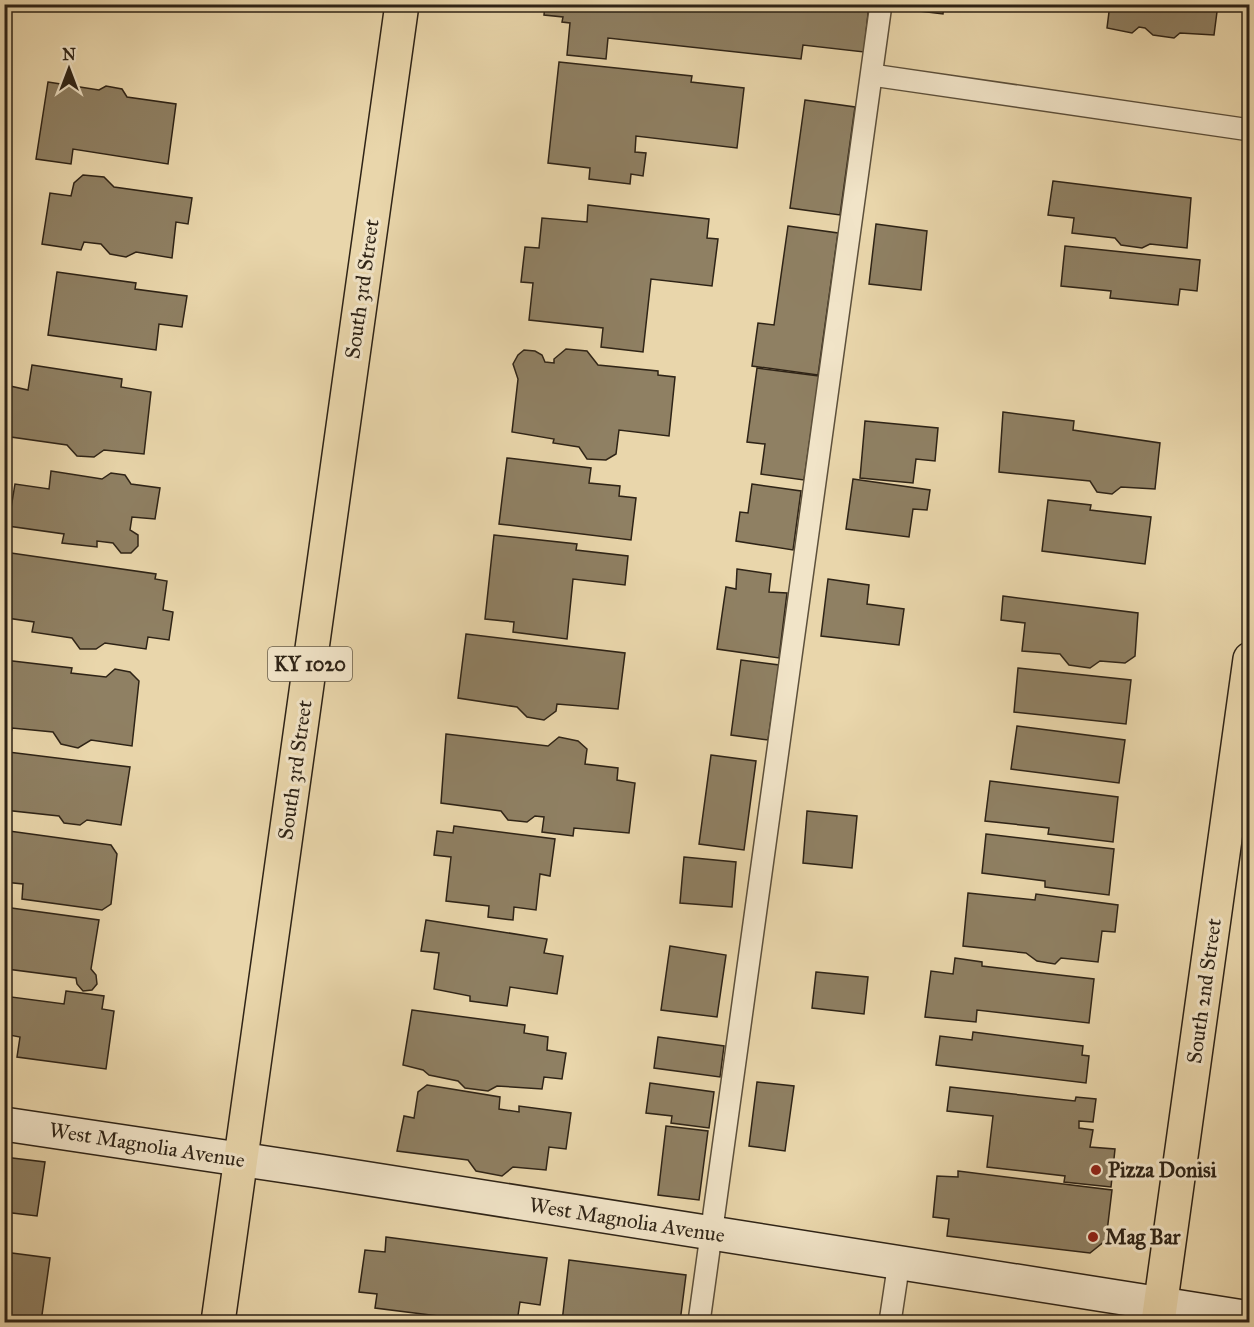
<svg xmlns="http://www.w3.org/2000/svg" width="1254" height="1327" viewBox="0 0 1254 1327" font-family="'IM FELL Great Primer',serif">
<rect width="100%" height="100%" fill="#e9d6ab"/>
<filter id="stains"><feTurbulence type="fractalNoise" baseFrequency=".00333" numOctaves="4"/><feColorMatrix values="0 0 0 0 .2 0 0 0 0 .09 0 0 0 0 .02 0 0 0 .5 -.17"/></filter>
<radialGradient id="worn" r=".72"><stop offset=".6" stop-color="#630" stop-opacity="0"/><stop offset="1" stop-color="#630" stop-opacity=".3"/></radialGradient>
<g fill="#8f8063" stroke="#2e2316" stroke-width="1.5">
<polygon points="545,4 869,4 864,52 803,45 801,59 608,38 606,59 567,55 570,23 562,22 563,17 544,15"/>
<polygon points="904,4 944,4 943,14 903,9"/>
<polygon points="1110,4 1218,4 1214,35 1180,33 1174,38 1153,35 1145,28 1139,27 1132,33 1107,28"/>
<polygon points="559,62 692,76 691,82 744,88 737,148 636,136 635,152 646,153 643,176 631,174 630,184 589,179 590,168 548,163"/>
<polygon points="48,82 99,90 106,86 122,89 127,97 176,104 168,164 73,149 71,164 36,159"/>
<polygon points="805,100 855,107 840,215 790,208"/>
<polygon points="83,175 104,177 114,187 192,198 188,224 176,222 172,258 136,252 126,257 110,254 101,244 84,242 81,250 42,244 50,193 71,196 74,183"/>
<polygon points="1053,181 1191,198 1187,248 1150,244 1142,248 1121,245 1115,238 1072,233 1074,218 1048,215"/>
<polygon points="588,205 709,219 707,238 718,239 712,286 651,279 643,352 601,347 603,328 529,320 533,283 521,282 525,247 539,248 542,218 587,222"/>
<polygon points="876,224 927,231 921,290 869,284"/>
<polygon points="788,226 838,233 818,375 752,366 758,323 774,325"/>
<polygon points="1065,246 1200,260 1197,291 1180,289 1178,305 1110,298 1111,291 1061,286"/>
<polygon points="57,272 136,283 135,289 187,296 182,327 159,324 156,350 48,335"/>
<polygon points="566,349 587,351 598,365 658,371 658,375 675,377 669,436 619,430 616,454 606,460 587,459 579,447 553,443 554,439 512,432 518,379 513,364 518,355 524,350 535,351 542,355 545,362 554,363 554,359"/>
<polygon points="32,365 122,379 121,387 151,392 144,454 104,450 94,457 77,456 67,445 4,436 4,419 10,386 28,390"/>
<polygon points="757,368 819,376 804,480 761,474 765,444 747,442"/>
<polygon points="1003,412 1074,421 1073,430 1160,443 1155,489 1121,487 1112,494 1097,492 1090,481 999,472"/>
<polygon points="865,421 938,428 935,461 916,459 913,483 860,478"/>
<polygon points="507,458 591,468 589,483 620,486 619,496 636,498 631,540 499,524"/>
<polygon points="51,471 102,479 111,473 125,475 131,484 160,488 155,519 132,517 130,530 138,535 138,546 131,553 121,553 113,543 97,541 97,547 62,543 64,534 8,526 15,484 49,489"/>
<polygon points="853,479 930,490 927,510 913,509 909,537 846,529"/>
<polygon points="752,484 801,491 793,550 736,541 740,512 748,513"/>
<polygon points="1048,500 1091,505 1090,510 1151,517 1145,564 1042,551"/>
<polygon points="494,535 577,544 576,550 628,556 625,585 573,579 567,639 513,632 514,622 485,619"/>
<polygon points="4,552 156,574 155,579 167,581 163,610 173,612 169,640 148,637 146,649 105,643 96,649 80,649 72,638 32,632 34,622 7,618 11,597 4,596"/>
<polygon points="737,569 771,574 769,592 787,593 779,658 717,649 726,587 736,589"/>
<polygon points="828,579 869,585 867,604 904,609 899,645 821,636"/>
<polygon points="1003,596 1138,613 1135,656 1125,663 1100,661 1090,668 1069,665 1060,654 1022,651 1025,623 1001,620"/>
<polygon points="466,634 625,653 618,709 557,704 556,711 544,720 527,717 517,707 458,698"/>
<polygon points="4,660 72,668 71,673 106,677 115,669 130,672 139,681 132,746 91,740 78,748 61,744 53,732 12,728 11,733 4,732"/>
<polygon points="741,660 779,665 768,740 731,735"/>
<polygon points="1018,668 1131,680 1126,724 1014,712"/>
<polygon points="1017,726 1125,740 1119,783 1011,769"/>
<polygon points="446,734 548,746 559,737 578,741 587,749 585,764 618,768 617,780 635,783 629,833 574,828 573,836 542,832 544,817 535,816 527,822 508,820 501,811 441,803"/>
<polygon points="8,752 130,767 121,825 87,820 80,825 64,823 59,816 4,810 4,779"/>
<polygon points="711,755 756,761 744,850 699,844"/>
<polygon points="990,781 1118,797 1113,842 1048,834 1049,828 985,821"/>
<polygon points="807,811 857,816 852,868 803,863"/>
<polygon points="454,826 555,839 550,876 540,874 536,910 514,907 513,920 488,917 489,906 446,901 451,857 434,855 437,831 453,833"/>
<polygon points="9,831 111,845 117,854 111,904 102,910 22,899 23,884 4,882 4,847 7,847"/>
<polygon points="986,834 1114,849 1109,895 1045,887 1045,881 982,873"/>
<polygon points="684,857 736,862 732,907 680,903"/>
<polygon points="968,893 1035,900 1036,894 1118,905 1115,932 1102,931 1098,962 1061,958 1055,964 1037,961 1026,953 963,946"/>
<polygon points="4,907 99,920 91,969 96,975 97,984 92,990 83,991 77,984 76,978 7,969 8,963 4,963"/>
<polygon points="426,920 547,939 544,953 563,956 557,994 510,987 507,1006 470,1001 470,996 434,989 439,953 421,951"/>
<polygon points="670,946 726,955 717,1017 661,1010"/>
<polygon points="955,958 982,962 982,966 1094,979 1089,1023 977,1010 976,1022 925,1017 931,971 953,974"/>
<polygon points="816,972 868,977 864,1014 812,1008"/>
<polygon points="66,991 104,996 102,1009 114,1011 106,1069 17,1057 20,1037 4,1034 4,996 64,1004"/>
<polygon points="412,1010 525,1025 524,1033 548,1037 547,1050 566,1053 562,1079 544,1077 542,1089 497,1086 488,1091 465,1088 458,1081 429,1075 423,1070 403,1065"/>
<polygon points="973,1032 1083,1046 1082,1055 1089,1056 1086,1083 936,1065 940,1036 972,1040"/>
<polygon points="658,1037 724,1046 720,1077 654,1068"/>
<polygon points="757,1082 794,1086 785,1151 749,1146"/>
<polygon points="650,1083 714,1092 709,1128 671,1123 672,1116 646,1113"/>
<polygon points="427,1085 500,1097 499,1109 519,1112 519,1106 571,1113 566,1149 549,1147 546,1170 513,1167 502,1176 476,1171 468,1160 397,1151 404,1116 414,1118 418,1092"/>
<polygon points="950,1087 1075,1101 1076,1097 1096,1099 1093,1122 1079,1121 1079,1128 1093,1130 1090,1147 1115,1149 1111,1187 1064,1182 1065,1176 987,1167 993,1116 947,1111"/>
<polygon points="666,1126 708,1131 699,1200 658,1195"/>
<polygon points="4,1157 45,1162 37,1216 4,1212"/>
<polygon points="958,1171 1112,1190 1106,1240 1090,1253 947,1236 949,1219 933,1217 937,1176 958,1177"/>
<polygon points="386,1237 547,1258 540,1305 520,1302 517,1322 486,1322 375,1308 377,1294 359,1292 365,1250 385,1252"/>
<polygon points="4,1252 50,1258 41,1322 4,1322"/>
<polygon points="569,1260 686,1275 680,1322 562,1322"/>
</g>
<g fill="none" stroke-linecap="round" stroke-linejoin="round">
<g stroke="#5d503b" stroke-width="24">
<g id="lane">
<polyline points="872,75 1250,130"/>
<polyline points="699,1322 881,4"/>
<polyline points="890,1322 899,1262"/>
</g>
</g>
<g stroke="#2e2316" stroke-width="36">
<polyline id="secondary" points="4,1124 319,1171 1250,1318"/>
</g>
<g stroke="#2e2316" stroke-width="36">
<g id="primary">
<polyline points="218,1322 402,4"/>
<polyline points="1158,1322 1250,659"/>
</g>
</g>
<use href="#lane" stroke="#f1e4c8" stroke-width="21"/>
<use href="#secondary" stroke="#f1e4c8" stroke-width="33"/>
<use href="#primary" stroke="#e9d6ab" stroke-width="33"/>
</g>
<g fill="#8f2418" stroke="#f1e4c8" stroke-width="2">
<circle cx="1096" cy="1170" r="6"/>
<circle cx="1093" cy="1237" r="6"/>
</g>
<g text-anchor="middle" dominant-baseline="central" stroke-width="6" stroke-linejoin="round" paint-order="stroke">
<rect fill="#f1e4c8" stroke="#685d4b" stroke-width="1.5" x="268" y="647" width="84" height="34" rx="4.5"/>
<g font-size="20" font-weight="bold" fill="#2e2316">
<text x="310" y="664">KY 1020</text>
</g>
<g font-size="21" fill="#2e2316" stroke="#f1e4c8">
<text transform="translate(362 289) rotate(-82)">South 3rd Street</text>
<text transform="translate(295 770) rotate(-82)">South 3rd Street</text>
<text transform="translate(1204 991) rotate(-82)">South 2nd Street</text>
<text transform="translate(147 1145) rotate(9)">West Magnolia Avenue</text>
<text transform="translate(627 1220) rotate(9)">West Magnolia Avenue</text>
</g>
<g font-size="21" font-weight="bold" fill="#2e2316" stroke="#f1e4c8" text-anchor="start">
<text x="1108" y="1170">Pizza Donisi</text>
<text x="1105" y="1237">Mag Bar</text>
</g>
</g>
<rect width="1254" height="1327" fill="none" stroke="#e9d6ab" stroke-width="24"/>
<rect x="6" y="6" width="1242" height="1315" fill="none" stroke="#2e2316" stroke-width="3"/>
<rect x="12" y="12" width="1230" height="1303" fill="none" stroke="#2e2316" stroke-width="1.5"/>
<g transform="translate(69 69)" stroke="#f1e4c8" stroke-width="4.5" paint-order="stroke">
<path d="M0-4.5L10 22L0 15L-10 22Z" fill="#2e2316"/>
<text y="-9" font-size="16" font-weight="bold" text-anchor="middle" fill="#2e2316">N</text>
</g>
<rect width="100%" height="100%" filter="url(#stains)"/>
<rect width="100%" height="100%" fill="url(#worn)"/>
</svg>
